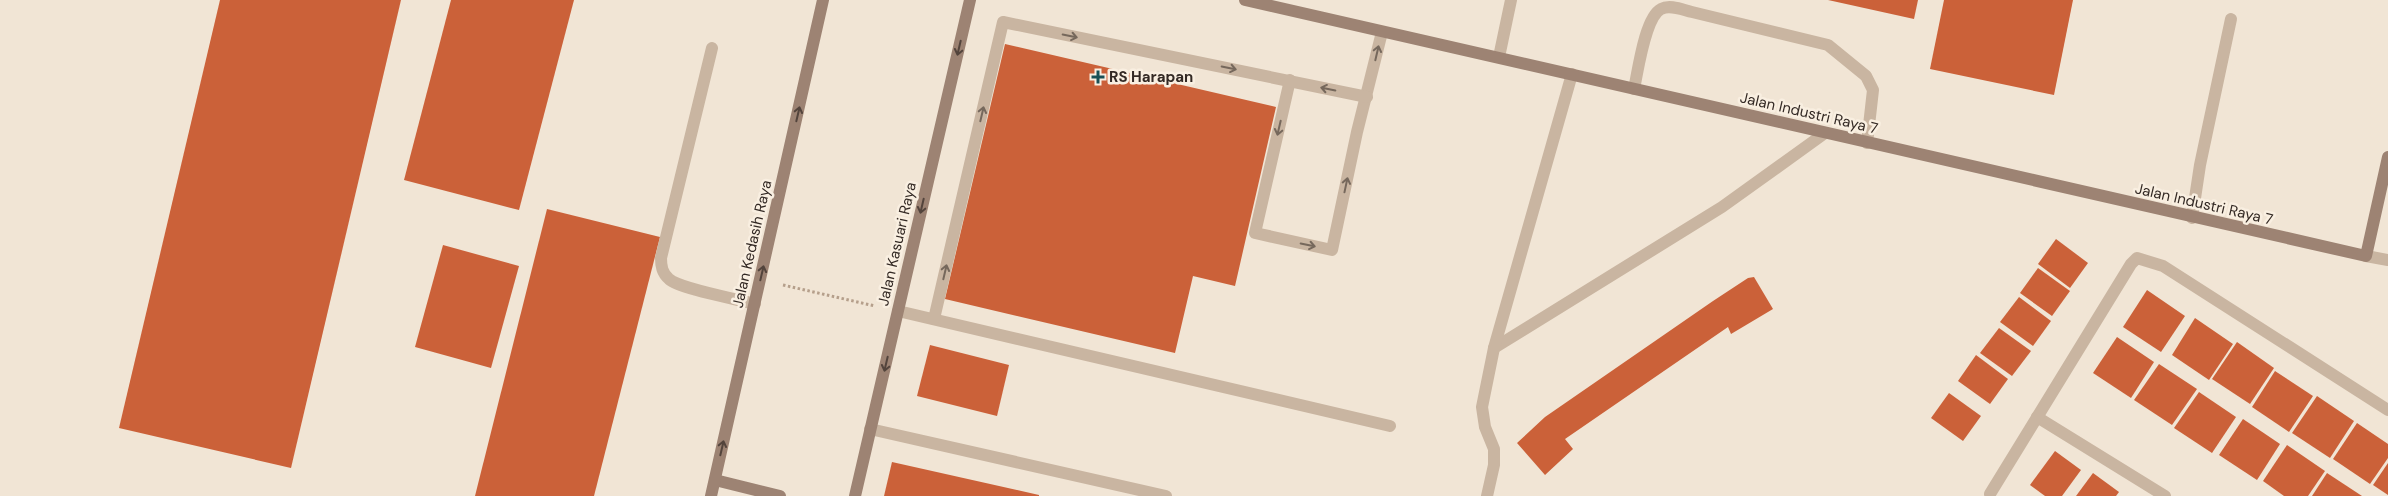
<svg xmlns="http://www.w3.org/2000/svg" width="2388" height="496" viewBox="0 0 2388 496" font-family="'DM Sans',sans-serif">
<rect width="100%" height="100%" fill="#f1e5d5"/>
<g fill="#cb6139">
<polygon points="220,0 401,0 291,468 119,428"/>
<polygon points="451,0 574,0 519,210 404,180"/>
<polygon points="1828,0 1918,0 1914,19"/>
<polygon points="1944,0 2073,0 2054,95 1930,69"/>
<polygon points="1005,44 1276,107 1235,286 1193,276 1175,353 945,299"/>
<polygon points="547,209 660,237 594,496 475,496"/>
<polygon points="2056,239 2088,263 2070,288 2038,264"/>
<polygon points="443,245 519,266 491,368 415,347"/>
<polygon points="2038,268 2070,291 2052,316 2020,293"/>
<polygon points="1754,277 1773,309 1731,334 1728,327 1565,439 1573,449 1545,475 1517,443 1545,417 1713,301 1748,278"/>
<polygon points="2147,290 2185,316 2161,352 2123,327"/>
<polygon points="2019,297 2051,321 2033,346 2000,322"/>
<polygon points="2195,318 2233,344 2209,380 2172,355"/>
<polygon points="1999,328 2031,351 2012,376 1980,353"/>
<polygon points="2117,337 2154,362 2131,398 2093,373"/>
<polygon points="2237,342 2274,368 2250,404 2212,379"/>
<polygon points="930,345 1009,365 997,416 917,396"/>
<polygon points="1976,355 2008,379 1990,404 1958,381"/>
<polygon points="2159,364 2197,389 2172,425 2134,400"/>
<polygon points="2275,371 2313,396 2289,432 2252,407"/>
<polygon points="2199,392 2236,417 2212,453 2174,428"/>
<polygon points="1949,393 1981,416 1963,441 1931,418"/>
<polygon points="2317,396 2354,421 2330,458 2292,433"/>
<polygon points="2243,419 2280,444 2257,480 2219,455"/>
<polygon points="2357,423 2388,444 2388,458 2370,484 2333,459"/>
<polygon points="2287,445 2325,471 2308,496 2284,496 2263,481"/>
<polygon points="2055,451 2081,470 2062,496 2045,496 2030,485"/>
<polygon points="892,462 1039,495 1039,496 884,496"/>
<polygon points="2388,463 2388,495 2373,485"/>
<polygon points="2093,473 2119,492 2116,496 2076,496"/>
<polygon points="2327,473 2362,496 2312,496"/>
</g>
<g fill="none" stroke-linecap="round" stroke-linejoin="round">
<polyline stroke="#b59f8b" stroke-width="3" stroke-dasharray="2.5 2.5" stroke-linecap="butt" points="783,285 875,306"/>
<g stroke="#c9b5a1" stroke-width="12">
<path d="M 712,48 L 661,258 C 661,266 662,273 669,279 C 680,289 737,299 755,304"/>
<polyline points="1499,57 1511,0"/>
<polyline points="1290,80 1255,233 1332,250 1357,132 1382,32"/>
<path d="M 1634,89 C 1638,71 1645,17 1661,9 C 1670,4 1683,10 1692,12 L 1828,45 L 1866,76 L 1873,90 L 1867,143"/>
<polyline points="2192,218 2200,165 2231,19"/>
<polyline points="898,311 1390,426"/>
<polyline points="934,319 1003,22 1367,97"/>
<polyline points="1494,348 1722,207 1825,133"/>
<polyline points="870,429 1166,496"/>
<polyline points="1487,496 1494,465 1494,449 1485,427 1482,407 1494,348 1572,74"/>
</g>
<g stroke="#c9b5a1" stroke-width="12">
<polyline points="2366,256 2388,260"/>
<polyline points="2037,417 2165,496"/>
<polyline points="1990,494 2131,264 2137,258 2163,266 2388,410"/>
</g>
<g stroke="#9d8373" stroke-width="12">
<polyline points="1245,0 2366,256 2388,157"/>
<polyline points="715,480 780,496"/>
<polyline points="711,496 823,0"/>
<polyline points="855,496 970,0"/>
</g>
</g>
<defs><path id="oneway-shaft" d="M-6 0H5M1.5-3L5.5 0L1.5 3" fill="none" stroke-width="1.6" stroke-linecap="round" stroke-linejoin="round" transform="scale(1.25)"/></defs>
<g stroke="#76685c">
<use href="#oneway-shaft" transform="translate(1070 36) rotate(12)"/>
<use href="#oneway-shaft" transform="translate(1377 53) rotate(-77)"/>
<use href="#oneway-shaft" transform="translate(1229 68) rotate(12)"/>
<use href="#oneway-shaft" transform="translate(1328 89) rotate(-168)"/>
<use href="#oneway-shaft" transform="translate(982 114) rotate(-77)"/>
<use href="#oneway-shaft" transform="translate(1279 128) rotate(103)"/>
<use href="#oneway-shaft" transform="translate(1346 185) rotate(-78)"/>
<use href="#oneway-shaft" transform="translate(1308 245) rotate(12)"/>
<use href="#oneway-shaft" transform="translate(945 272) rotate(-77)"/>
</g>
<g stroke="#53443c">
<use href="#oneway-shaft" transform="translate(959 48) rotate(103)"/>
<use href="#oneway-shaft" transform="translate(798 114) rotate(-77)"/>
<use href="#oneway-shaft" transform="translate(922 206) rotate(103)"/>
<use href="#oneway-shaft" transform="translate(762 273) rotate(-77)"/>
<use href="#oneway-shaft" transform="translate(886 364) rotate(103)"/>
<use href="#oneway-shaft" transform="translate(722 448) rotate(-77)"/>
</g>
<path fill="#195056" stroke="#f9efe1" stroke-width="2" d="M1095.5 69.5h5v5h5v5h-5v5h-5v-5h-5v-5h5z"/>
<g text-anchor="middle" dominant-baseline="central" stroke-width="5" stroke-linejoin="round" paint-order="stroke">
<g font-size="15" font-weight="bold" fill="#332924" stroke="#f9efe1" text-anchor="start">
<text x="1109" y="77">RS Harapan</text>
</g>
<g font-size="15" fill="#332924" stroke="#f9efe1">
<text transform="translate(1809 113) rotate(13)">Jalan Industri Raya 7</text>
<text transform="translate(2204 204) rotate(13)">Jalan Industri Raya 7</text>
<text transform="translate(752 244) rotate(-77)">Jalan Kedasih Raya</text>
<text transform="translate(897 244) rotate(-77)">Jalan Kasuari Raya</text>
</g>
</g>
</svg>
